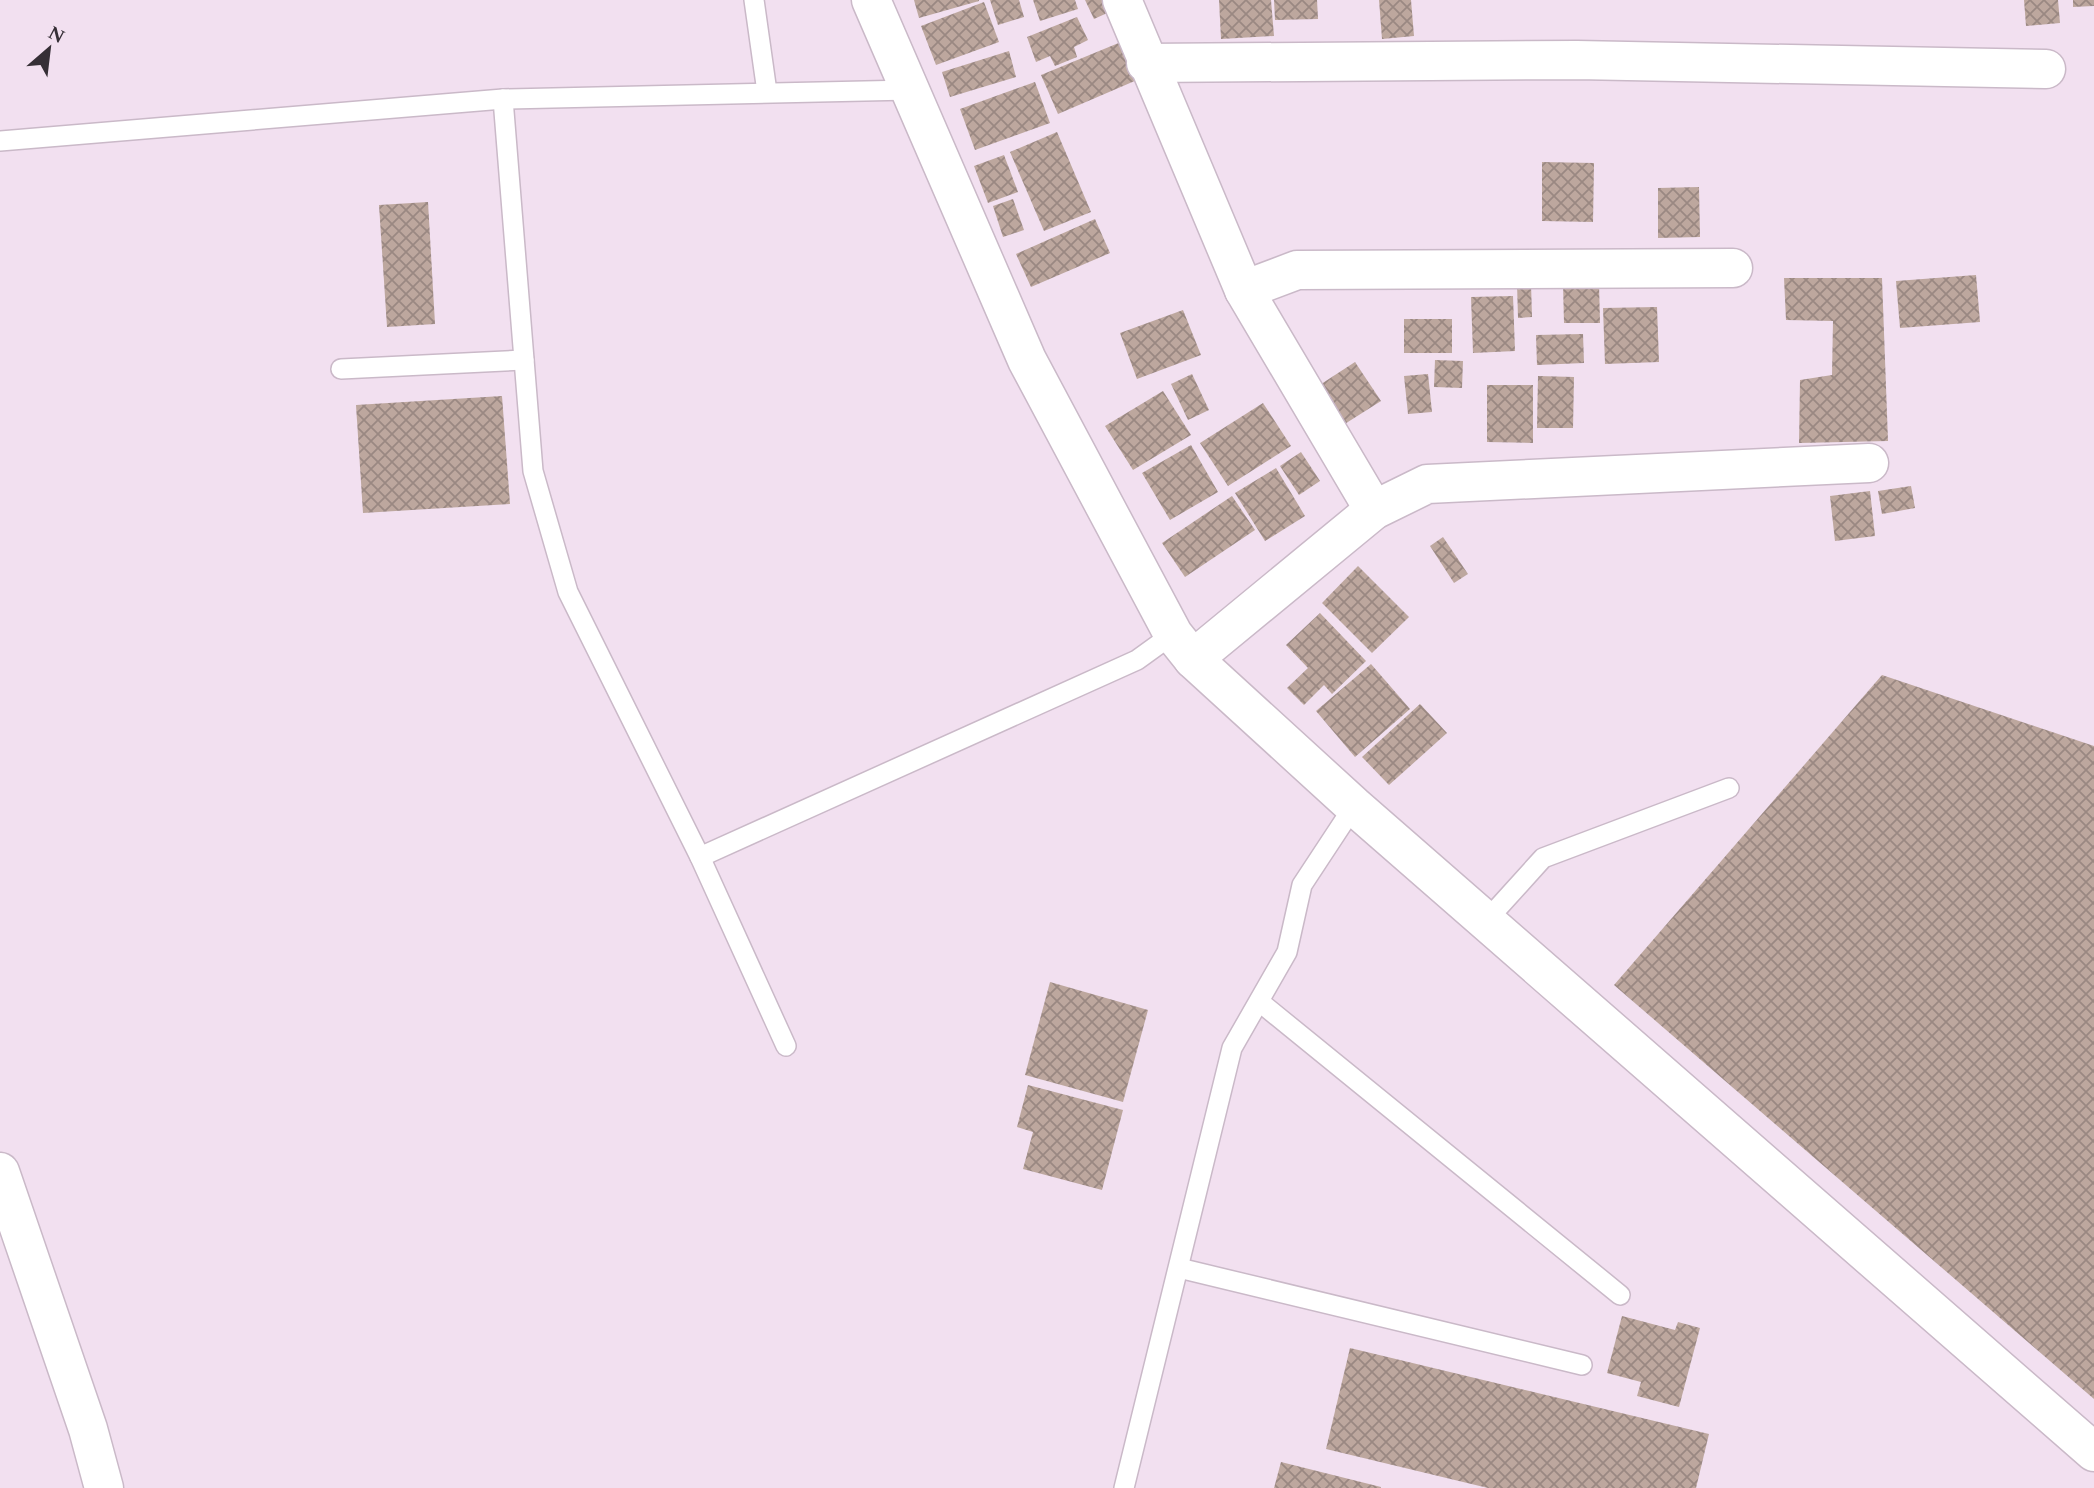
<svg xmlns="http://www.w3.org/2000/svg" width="2094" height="1488" viewBox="0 0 2094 1488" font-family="Spectral,serif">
<defs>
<pattern id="building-cross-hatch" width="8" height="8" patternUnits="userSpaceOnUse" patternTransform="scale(1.75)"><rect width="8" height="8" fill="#bda79e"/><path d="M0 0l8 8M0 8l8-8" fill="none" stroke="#9a8882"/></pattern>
</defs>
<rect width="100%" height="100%" fill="#f2e0f0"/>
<g fill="url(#building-cross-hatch)">
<polygon points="914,0 979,0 979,1 919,18"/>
<polygon points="990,0 1019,0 1024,17 998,25"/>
<polygon points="1033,0 1075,0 1078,9 1040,21"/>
<polygon points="1085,0 1112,0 1116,9 1094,19"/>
<polygon points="1219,0 1271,0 1274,36 1221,39"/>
<polygon points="1274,0 1317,0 1318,19 1275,20"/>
<polygon points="1379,0 1411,0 1414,36 1382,39"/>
<polygon points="2024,0 2058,0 2060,23 2026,26"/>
<polygon points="2073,0 2094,0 2094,6 2073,7"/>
<polygon points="984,2 999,42 936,65 921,26"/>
<polygon points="1077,17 1088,40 1074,47 1077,57 1055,66 1050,56 1036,62 1027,37"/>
<polygon points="1121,42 1137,80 1058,114 1041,75"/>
<polygon points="1009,51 1016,77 950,97 942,72"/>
<polygon points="1035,82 1050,123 975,150 960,109"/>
<polygon points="1057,132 1091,212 1044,231 1010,152"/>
<polygon points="1004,155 1018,192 988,203 974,166"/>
<polygon points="1542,162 1594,163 1593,222 1542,221"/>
<polygon points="1699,187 1700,237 1658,238 1658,188"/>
<polygon points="1013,199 1024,230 1003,237 993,206"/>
<polygon points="428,202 435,324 387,327 379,205"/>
<polygon points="1095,219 1110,253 1031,287 1016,254"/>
<polygon points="1976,275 1980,322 1900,328 1896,281"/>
<polygon points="1784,278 1882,278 1888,441 1799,443 1800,380 1832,375 1833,321 1786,320"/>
<polygon points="1517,283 1531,283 1532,317 1518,318"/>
<polygon points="1599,283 1600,323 1564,323 1563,284"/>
<polygon points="1513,296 1515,351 1473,353 1471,297"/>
<polygon points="1657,307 1659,362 1605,364 1603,308"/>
<polygon points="1183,310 1201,355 1137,379 1120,333"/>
<rect x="1404" y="319" width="48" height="34"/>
<polygon points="1583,334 1584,363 1537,365 1536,335"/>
<polygon points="1435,360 1463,361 1462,388 1434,387"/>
<polygon points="1355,362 1381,401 1340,427 1315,388"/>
<polygon points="1192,374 1209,410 1188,420 1171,384"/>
<polygon points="1428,374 1432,412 1408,414 1404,376"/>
<polygon points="1538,376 1574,377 1573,428 1537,428"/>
<polygon points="1487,385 1533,385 1533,443 1487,442"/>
<polygon points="1163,391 1191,435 1133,470 1105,426"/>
<polygon points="502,396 510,504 363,513 356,405"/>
<polygon points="1263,403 1291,446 1228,486 1200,443"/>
<polygon points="1191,445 1218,492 1170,520 1142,473"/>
<polygon points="1301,452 1320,481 1299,495 1280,466"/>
<polygon points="1276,468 1305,516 1265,541 1235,493"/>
<polygon points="1911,486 1915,508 1882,514 1878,491"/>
<polygon points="1870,491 1875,536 1835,541 1830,496"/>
<polygon points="1232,496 1255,530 1185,577 1162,543"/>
<polygon points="1443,537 1468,574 1454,583 1430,546"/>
<polygon points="1358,566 1409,617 1372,653 1322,603"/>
<polygon points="1320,613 1366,661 1332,694 1324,685 1304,705 1287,688 1308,668 1286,645"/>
<polygon points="1371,664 1410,709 1355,757 1316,711"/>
<polygon points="1882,675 2094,746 2094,1399 1614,985"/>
<polygon points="1420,704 1447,733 1389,785 1362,757"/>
<polygon points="1050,982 1148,1010 1123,1102 1025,1075"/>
<polygon points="1028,1085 1123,1110 1102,1190 1023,1169 1033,1132 1017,1127"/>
<polygon points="1622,1316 1675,1330 1678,1322 1700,1328 1679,1407 1637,1396 1641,1382 1607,1373"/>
<polygon points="1350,1348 1709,1434 1696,1488 1488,1488 1326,1449"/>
<polygon points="1281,1462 1381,1487 1381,1488 1274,1488"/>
</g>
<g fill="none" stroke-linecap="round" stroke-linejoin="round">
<g stroke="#cab9c8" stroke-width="22">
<g id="service">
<polyline points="754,0 767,92"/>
<polyline points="503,99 533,471 568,592 700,857 786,1046"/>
<polyline points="0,141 503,99 910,90"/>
<polyline points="341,369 524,360"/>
<polyline points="700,857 1137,660 1173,634"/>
<polyline points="1486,921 1543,858 1729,788"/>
<polyline points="1261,1003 1620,1295"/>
<polyline points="1179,1268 1582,1365"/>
<polyline points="1124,1488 1232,1048 1287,952 1302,885 1354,806"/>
</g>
</g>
<g stroke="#cab9c8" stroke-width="41">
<g id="minor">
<polyline points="1122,0 1244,290 1374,510"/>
<polyline points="1146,63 1577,60 2046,69"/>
<polyline points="1244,290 1297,270 1733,268"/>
<polyline points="1193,659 1374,510 1427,484 1869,463"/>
<polyline points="0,1172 88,1429 104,1488"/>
</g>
</g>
<g stroke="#cab9c8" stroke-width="41">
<polyline id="tertiary" points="871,0 1027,360 1173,634 1193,659 1354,806 2094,1452"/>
</g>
<use href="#service" stroke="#fff" stroke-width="19"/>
<use href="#minor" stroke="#fff" stroke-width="38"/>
<use href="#tertiary" stroke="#fff" stroke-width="38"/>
</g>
<g transform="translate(49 49) rotate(28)" stroke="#f2e0f0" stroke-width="5" paint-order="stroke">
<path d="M0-5L12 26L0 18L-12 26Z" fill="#362f36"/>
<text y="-10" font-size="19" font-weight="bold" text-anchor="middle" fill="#362f36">N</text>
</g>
</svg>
